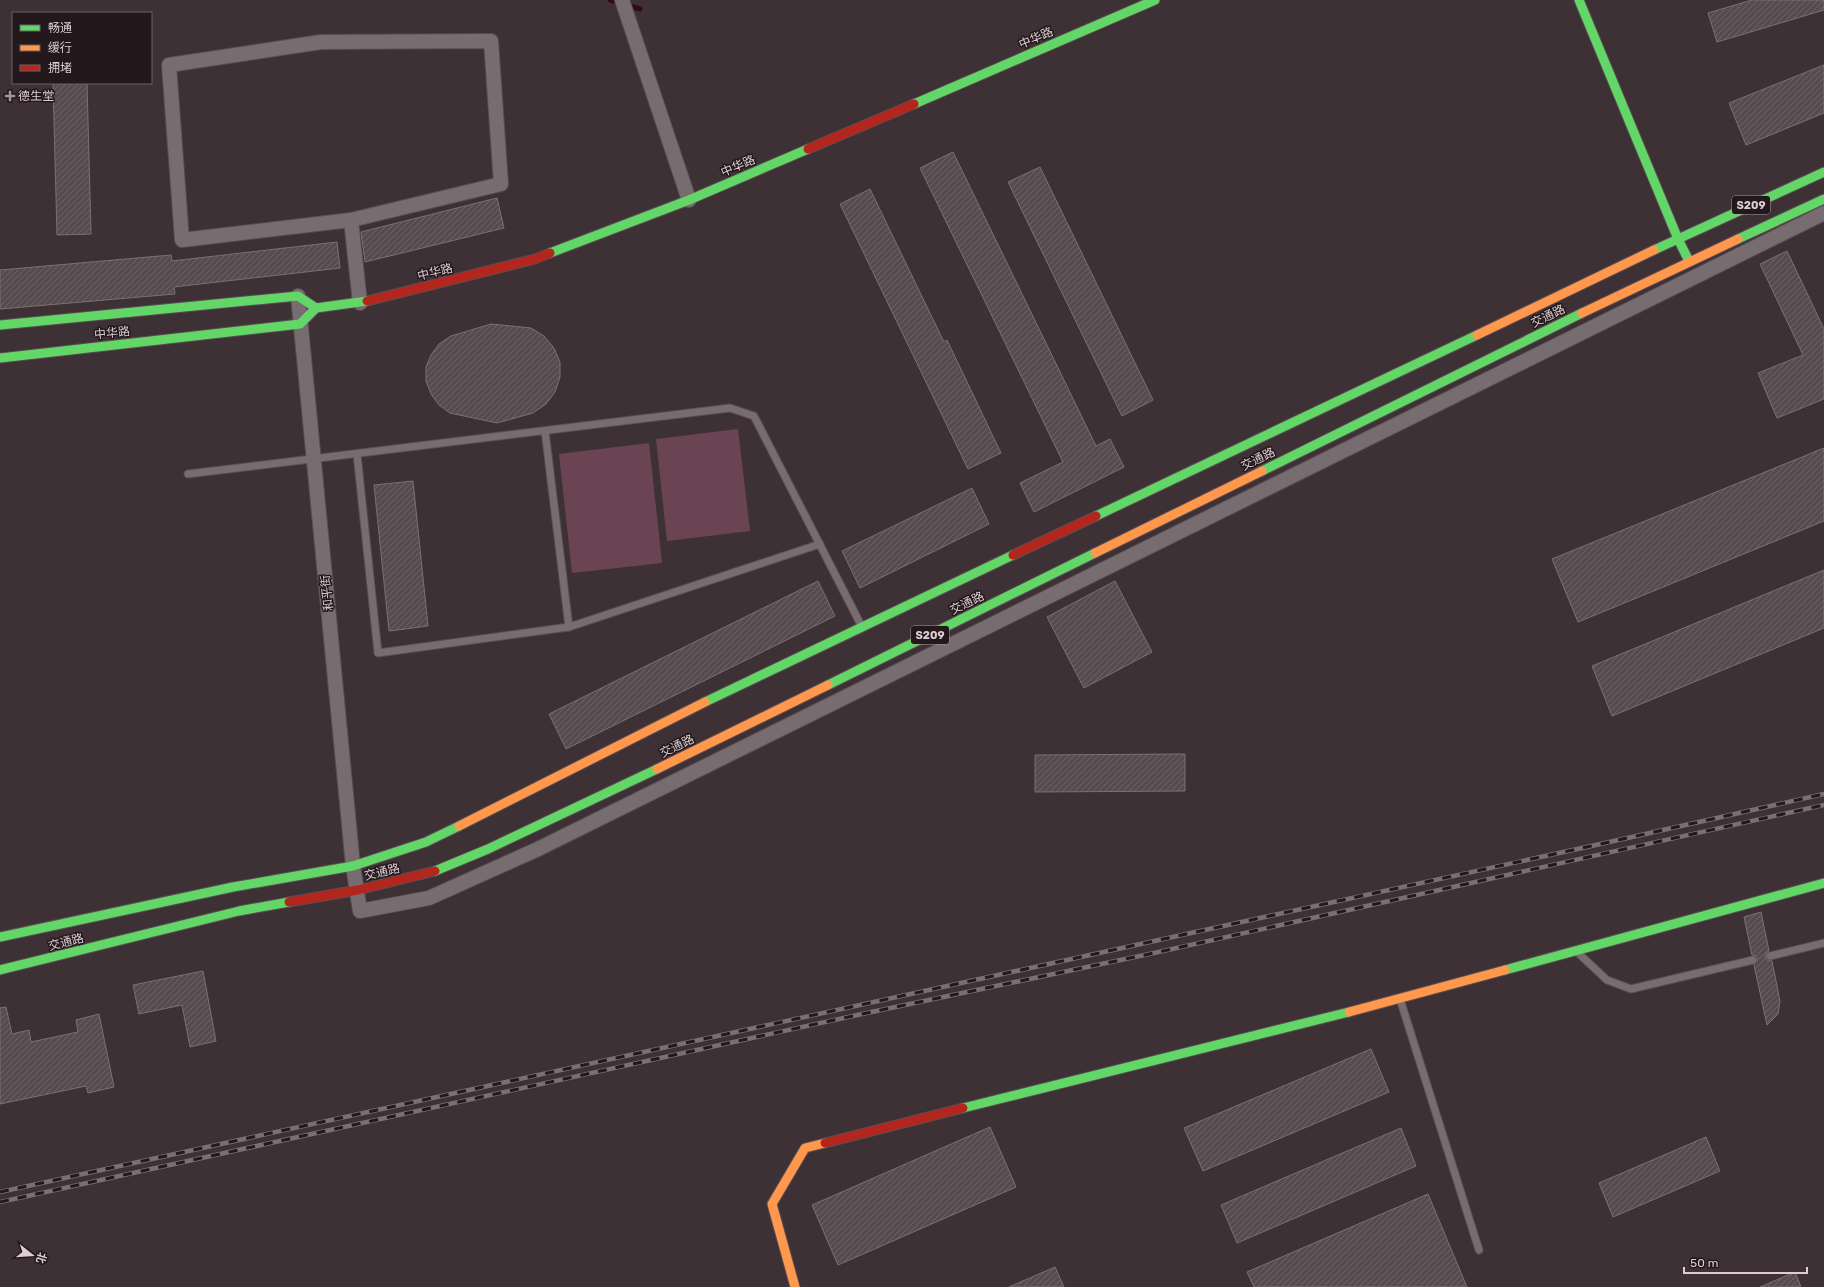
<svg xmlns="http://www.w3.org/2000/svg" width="1824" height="1287" viewBox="0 0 1824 1287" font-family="Rubik,'Noto Sans SC',sans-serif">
<defs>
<pattern id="building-hatch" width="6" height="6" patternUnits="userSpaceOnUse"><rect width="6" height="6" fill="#564b4f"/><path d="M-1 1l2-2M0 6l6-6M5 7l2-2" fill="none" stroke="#6e6467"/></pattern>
</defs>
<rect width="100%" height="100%" fill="#3e3136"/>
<g fill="#6b4453">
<polygon points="738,429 750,531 667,541 656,439"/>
<polygon points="649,443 662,563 572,573 559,454"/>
</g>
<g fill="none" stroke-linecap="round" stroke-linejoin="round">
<polyline stroke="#35071e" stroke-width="5" points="610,0 640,9"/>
</g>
<g fill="url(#building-hatch)" stroke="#7c7075">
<polygon points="1752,0 1824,0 1824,10 1717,42 1708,13"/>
<polygon points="1824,65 1824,113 1746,145 1729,103"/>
<polygon points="53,83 87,83 91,234 57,235"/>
<polygon points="953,152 1096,446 1110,439 1124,467 1034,512 1020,483 1063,462 920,168"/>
<polygon points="1040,167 1153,400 1122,416 1008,182"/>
<polygon points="870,189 944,342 947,340 1001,453 968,469 840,204"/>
<polygon points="497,198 504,228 365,262 361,232"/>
<polygon points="337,242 340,268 174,287 175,294 0,309 0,270 171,255 172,261"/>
<polygon points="1787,251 1824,329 1824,399 1777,418 1758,373 1803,355 1760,264"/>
<polygon points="491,324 531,328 544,336 554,348 560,362 560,377 555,392 546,404 533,413 497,423 450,413 439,405 431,394 426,381 426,367 431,355 439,344 451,336"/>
<polygon points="1824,448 1824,521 1578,622 1552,559"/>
<polygon points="413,481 428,626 389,631 374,485"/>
<polygon points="972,488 989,524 860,588 842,551"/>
<polygon points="1824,570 1824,628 1612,716 1592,666"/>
<polygon points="818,581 835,616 566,749 549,714"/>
<polygon points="1115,581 1152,652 1084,688 1047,617"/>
<polygon points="1185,754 1185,791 1035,792 1035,755"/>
<polygon points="1761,912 1769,951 1766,953 1765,957 1767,960 1772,961 1780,1001 1778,1014 1767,1025 1754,965 1758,959 1756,956 1752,955 1744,917"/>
<polygon points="203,971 216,1041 190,1047 182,1005 139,1014 133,985"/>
<polygon points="6,1007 12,1034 29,1030 31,1042 78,1032 76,1020 99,1014 114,1087 88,1093 86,1086 0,1104 0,1008"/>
<polygon points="1371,1049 1389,1092 1203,1171 1184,1128"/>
<polygon points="990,1127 1016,1187 838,1265 812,1205"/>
<polygon points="1401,1128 1416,1166 1237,1243 1221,1205"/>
<polygon points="1706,1137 1720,1171 1613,1217 1599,1183"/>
<polygon points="1428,1194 1467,1287 1254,1287 1247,1272"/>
<polygon points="1055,1267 1064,1287 1009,1287"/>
<polygon points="1795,1272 1801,1287 1760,1287"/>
</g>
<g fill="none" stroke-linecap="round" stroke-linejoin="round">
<g stroke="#594d52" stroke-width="9">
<g id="lane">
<polyline points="545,431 569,627"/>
<polyline points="357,454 378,653 569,627 820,544"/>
<polyline points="188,474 730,408 754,416 861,625"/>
<polyline points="1577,952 1607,980 1631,989 1753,960"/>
<polyline points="1770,956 1824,943"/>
<polyline points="1400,999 1479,1250"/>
</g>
</g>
<g stroke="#594d52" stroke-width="16">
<g id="street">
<polyline points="622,0 689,200"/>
<polygon points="491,41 501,184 351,220 182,240 169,65 321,42"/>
<polyline points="351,220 360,303"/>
<polyline points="298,296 353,866 360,911 429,898 538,849 1824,213"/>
</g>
</g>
<g stroke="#594d52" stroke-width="11">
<g id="fast">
<polyline points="1579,0 1678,239 1689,261"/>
<polyline points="914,104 1155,0"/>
<polyline points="1738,239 1824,199"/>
<polyline points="1654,250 1824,172"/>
<polyline points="550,253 689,200 808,149"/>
<polyline points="0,325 298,296 316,308 367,301"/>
<polyline points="0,358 300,324 316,308"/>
<polyline points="1262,471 1582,313"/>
<polyline points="1096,516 1477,335"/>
<polyline points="828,685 1095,553"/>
<polyline points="705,702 1013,555"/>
<polyline points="435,871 488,849 657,769"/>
<polyline points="0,937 233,887 353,866 426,842 459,826"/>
<polyline points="0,970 239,911 289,902"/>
<polyline points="1505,970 1824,883"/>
<polyline points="963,1108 1349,1012"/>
</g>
</g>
<g stroke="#594d52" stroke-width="11">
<g id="slow">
<polyline points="1582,313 1738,239"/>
<polyline points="1477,335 1654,250"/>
<polyline points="1095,553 1262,471"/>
<polyline points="657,769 828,685"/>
<polyline points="459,826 705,702"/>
<polyline points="1349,1012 1505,970"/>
<polyline points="795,1287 772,1204 805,1148 825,1143"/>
</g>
</g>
<g stroke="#594d52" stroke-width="11">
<g id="jam">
<polyline points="808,149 914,104"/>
<polyline points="367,301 535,259 550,253"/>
<polyline points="1013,555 1096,516"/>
<polyline points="289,902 358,890 435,871"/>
<polyline points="825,1143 963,1108"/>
</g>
</g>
<use href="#lane" stroke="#776d71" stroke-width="7"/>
<use href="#street" stroke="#776d71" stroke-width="14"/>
<use href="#fast" stroke="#63d668" stroke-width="9"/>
<use href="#slow" stroke="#ff974d" stroke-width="9"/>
<use href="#jam" stroke="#b3261e" stroke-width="9"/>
<g stroke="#7a7073" stroke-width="4.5">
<g id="rail">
<polyline points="0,1192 1605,843 1824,794"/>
<polyline points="0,1202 862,1014 1154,953 1824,805"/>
</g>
</g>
<use href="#rail" stroke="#23181c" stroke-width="3" stroke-dasharray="9" stroke-linecap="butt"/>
</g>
<path fill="#a5969b" stroke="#23181c" stroke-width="1.5" d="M8 90h4v4h4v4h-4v4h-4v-4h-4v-4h4z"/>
<g text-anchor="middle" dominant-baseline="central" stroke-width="3" stroke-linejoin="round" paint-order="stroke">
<g fill="#23181c" stroke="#a5979b" stroke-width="1">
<rect x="1732" y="196" width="38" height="18" rx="3"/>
<rect x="911" y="626" width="38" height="18" rx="3"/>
</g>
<g font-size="11" font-weight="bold" fill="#ddcdd2">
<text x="1751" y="205">S209</text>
<text x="930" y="635">S209</text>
</g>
<g font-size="12" fill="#ddcdd2" stroke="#23181c">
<text transform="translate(1036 38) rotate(-23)">中华路</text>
<text transform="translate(738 166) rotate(-23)">中华路</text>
<text transform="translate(435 272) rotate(-14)">中华路</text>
<text transform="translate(1548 316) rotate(-26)">交通路</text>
<text transform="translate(112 333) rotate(-6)">中华路</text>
<text transform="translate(1258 459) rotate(-26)">交通路</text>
<text transform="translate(327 593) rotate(-96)">和平街</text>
<text transform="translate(967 603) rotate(-26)">交通路</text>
<text transform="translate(677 746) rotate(-26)">交通路</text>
<text transform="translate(382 872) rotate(-13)">交通路</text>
<text transform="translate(66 942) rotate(-14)">交通路</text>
</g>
<g font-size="12" fill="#ddcdd2" stroke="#23181c" text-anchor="start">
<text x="18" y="96">德生堂</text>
</g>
</g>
<rect x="12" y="12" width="140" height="72" fill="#23181c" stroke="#6d6065"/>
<rect x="20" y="25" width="20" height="6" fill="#63d668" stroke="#6d6065"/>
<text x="48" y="32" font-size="12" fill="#ddcdd2">畅通</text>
<rect x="20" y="45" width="20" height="6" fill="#ff974d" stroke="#6d6065"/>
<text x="48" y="52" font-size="12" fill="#ddcdd2">缓行</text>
<rect x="20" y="65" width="20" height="6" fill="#b3261e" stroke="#6d6065"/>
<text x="48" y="72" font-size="12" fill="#ddcdd2">拥堵</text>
<g transform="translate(32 1255) rotate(107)" stroke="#23181c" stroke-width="3" paint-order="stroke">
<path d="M0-3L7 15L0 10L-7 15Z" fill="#ddcdd2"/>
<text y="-6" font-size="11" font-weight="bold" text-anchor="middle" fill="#ddcdd2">北</text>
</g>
<path d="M1684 1267v6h123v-6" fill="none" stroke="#ddcdd2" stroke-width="2"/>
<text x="1690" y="1267" font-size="12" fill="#ddcdd2" stroke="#23181c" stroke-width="3" paint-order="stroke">50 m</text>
</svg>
